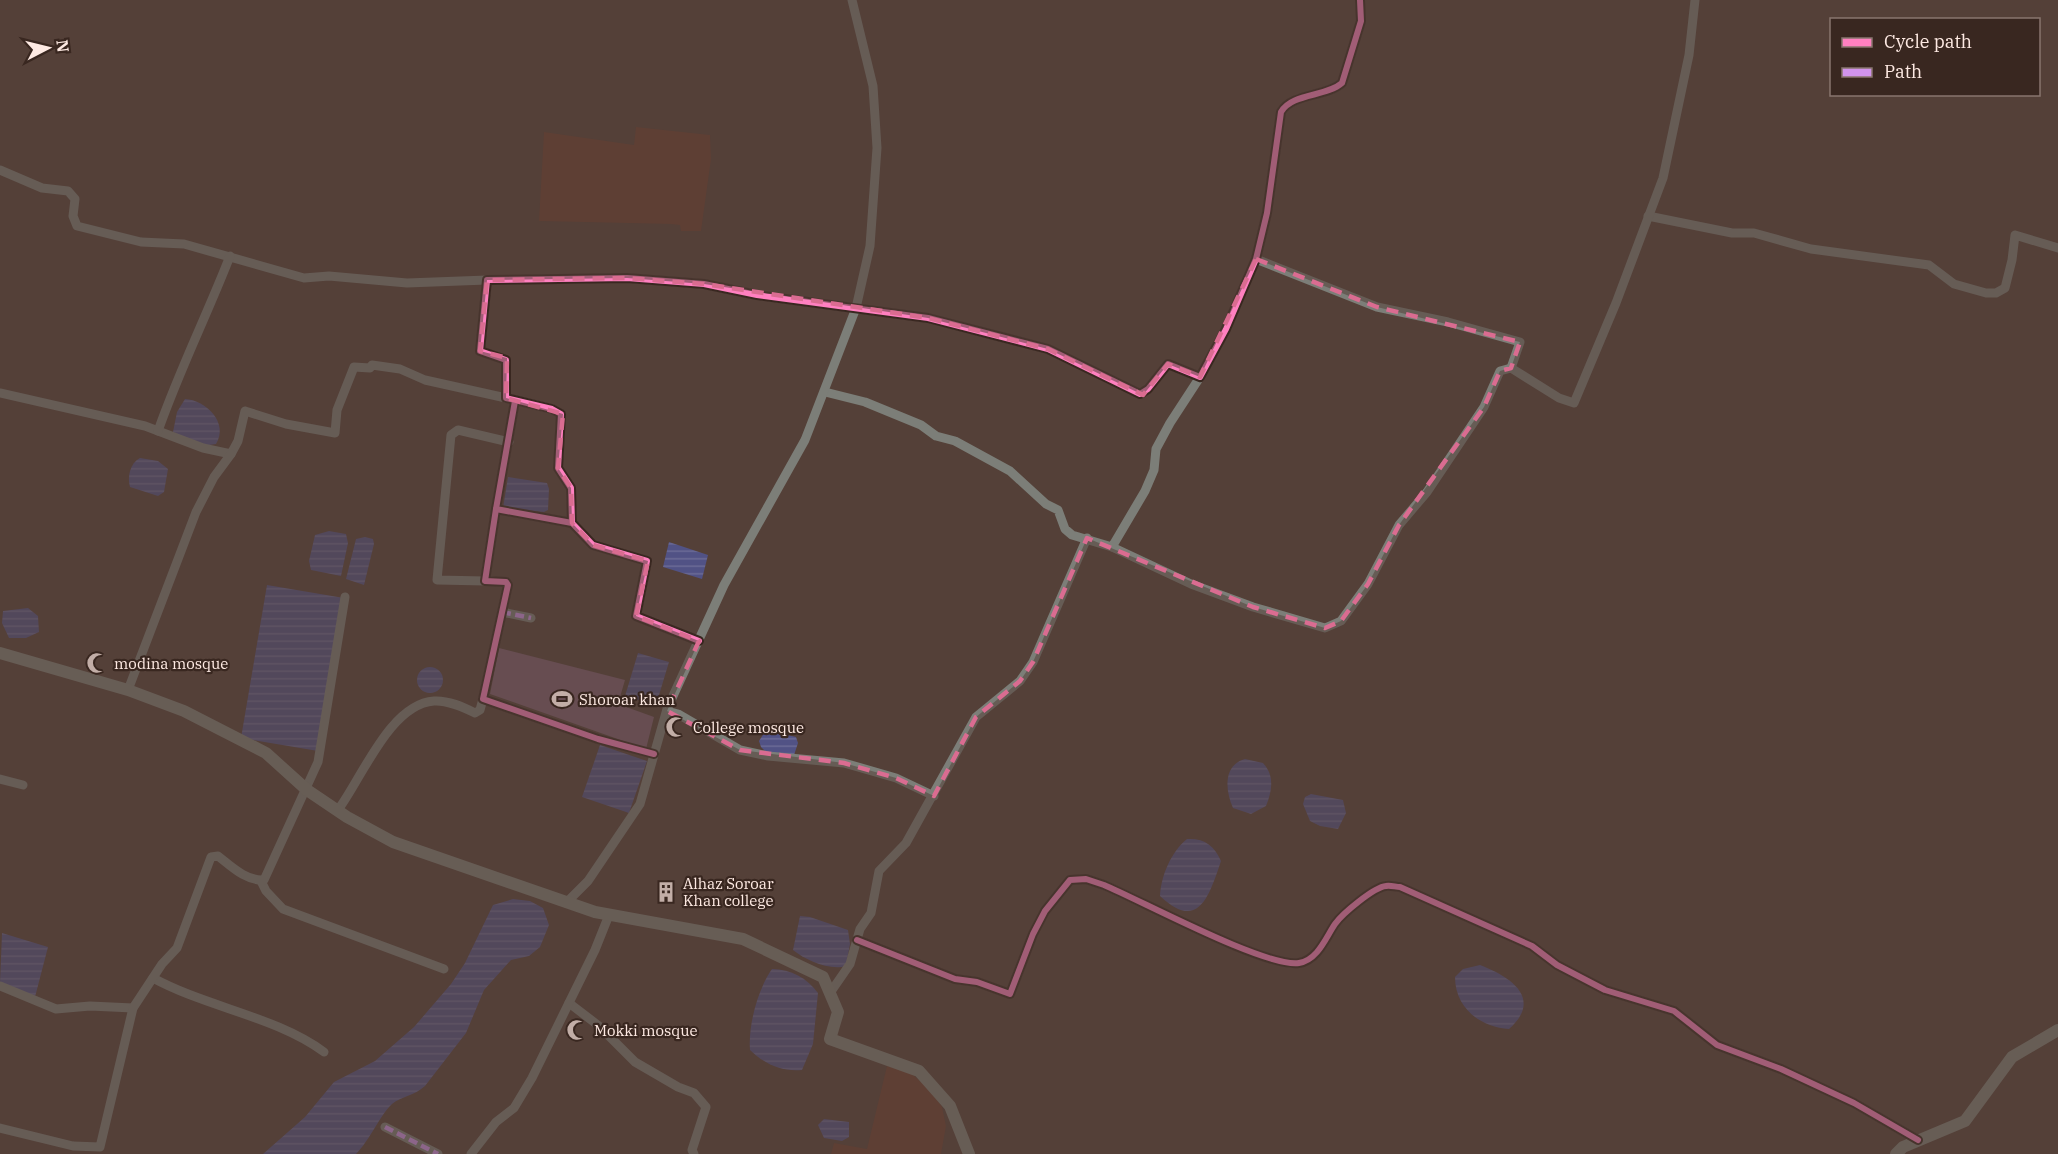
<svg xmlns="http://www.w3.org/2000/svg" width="2058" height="1154" viewBox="0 0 2058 1154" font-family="'IBM Plex Serif',serif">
<defs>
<pattern id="water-rules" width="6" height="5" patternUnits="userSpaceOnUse" patternTransform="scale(1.5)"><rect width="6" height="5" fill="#515285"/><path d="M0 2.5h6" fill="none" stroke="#6b6b96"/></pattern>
</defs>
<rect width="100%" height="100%" fill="#544038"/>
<g fill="#6a3f30">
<polygon points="636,127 710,135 711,159 701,231 681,231 680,225 671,224 539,221 544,132 634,145"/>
<polygon points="887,1066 908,1071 931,1090 942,1107 946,1126 941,1154 831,1154 834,1143 867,1149"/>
</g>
<polygon fill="#7e5d6f" points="499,648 625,680 618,704 654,717 646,749 490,694"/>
<g fill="url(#water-rules)">
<path d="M 185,399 C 206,400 229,423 216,444 L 202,446 L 173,432 L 177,412 Z"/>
<path d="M 140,458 L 158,461 L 168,469 L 164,492 L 158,496 L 130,487 C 127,477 130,463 140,458 Z"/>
<polygon points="508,477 547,483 549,489 548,510 544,512 503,508"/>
<polygon points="329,531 346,534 348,543 341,576 311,570 309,561 315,535"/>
<polygon points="365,537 373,539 374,544 364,585 346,579 356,539"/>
<polygon points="669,542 708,555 702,579 663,567"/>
<polygon points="267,585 344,598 318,751 241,738"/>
<polygon points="28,608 38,616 39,632 26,638 9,638 2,623 3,611"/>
<polygon points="638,653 669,662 656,705 625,696"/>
<circle cx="430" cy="680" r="13"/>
<polygon points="766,730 796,737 798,743 794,755 768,754 761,747 759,741"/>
<polygon points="600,745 647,761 629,813 582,797"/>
<path d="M 1245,759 L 1263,763 C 1275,776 1272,791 1266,806 L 1251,814 L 1233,808 C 1225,790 1223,765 1245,759 Z"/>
<polygon points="1311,794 1343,800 1346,813 1338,829 1320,826 1310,821 1303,804 1305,797"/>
<path d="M 1187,839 C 1204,838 1214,845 1221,861 C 1209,897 1198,932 1160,896 C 1161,876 1171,852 1187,839 Z"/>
<path d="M 513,899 L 530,901 L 543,908 L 549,925 L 540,947 L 529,956 L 511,960 L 484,990 L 466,1033 L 425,1086 C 414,1096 402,1096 392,1104 C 380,1115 370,1140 356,1154 L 263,1154 L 305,1117 L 334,1082 L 375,1061 L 414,1027 L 451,984 L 465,963 L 493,905 Z"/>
<path d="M 800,916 L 810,917 L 848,930 L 850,944 L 846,966 C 830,971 805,960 793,950 Z"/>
<polygon points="2,933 48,947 35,997 0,983"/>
<path d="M 1480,965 C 1509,976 1544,998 1509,1029 C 1480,1027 1455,1008 1455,977 L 1463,969 Z"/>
<path d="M 772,969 C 791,969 807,978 818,993 L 813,1044 L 802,1070 C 782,1072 764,1064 750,1050 C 748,1025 758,989 772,969 Z"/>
<polygon points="824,1119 849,1122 849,1137 842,1141 824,1138 818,1125"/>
</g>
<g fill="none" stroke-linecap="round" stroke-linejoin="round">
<g stroke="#7c7e78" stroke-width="9">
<polyline points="0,170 42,188 68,191 75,199 73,216 77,226 141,242 184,244 304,278 329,276 407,283 487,280"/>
<polyline points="1648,216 1732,233 1754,233 1811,249 1929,265 1954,284 1986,293 1996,293 2005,288 2012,260 2015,235 2058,248"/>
<polyline points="1256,259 1377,307 1448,322 1520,342 1511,368 1559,398 1574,403 1616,303 1663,178 1689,55 1695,0"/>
<polyline points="825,392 865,402 921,425 936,436 955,441 1010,471 1046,504 1058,510 1065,529 1072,535 1112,547 1145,491 1154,470 1156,449 1170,423 1200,377"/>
<polyline points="0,393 145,426 203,448 231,454 238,441 245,411 286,424 335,433 337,410 354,367 370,368 372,365 400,369 425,380 506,398"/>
<polyline points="515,401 496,509 572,523"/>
<path d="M 158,431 C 179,371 207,315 230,256"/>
<polyline points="496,509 485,581 506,582 508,585 483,699 598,739 654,754"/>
<polyline points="1112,547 1191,584 1253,607 1325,628 1341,621 1368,584 1399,525 1427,492 1484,407 1500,371 1511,368"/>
<polyline points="485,581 437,580 451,435 458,430 509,442"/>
<polyline points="502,612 531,618"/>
<path d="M 699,641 L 636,616 L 647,561 L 593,545 L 572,523 L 571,488 L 558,468 L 561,414 L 552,409 L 506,398 L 506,360 L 480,351 L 487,280 L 627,278 L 704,284 L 757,295 L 928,318 L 1048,349 L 1140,394 L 1148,389 L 1168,364 L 1200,377 L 1226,329 L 1256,259 L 1267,213 L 1281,112 C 1292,93 1326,97 1342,83 L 1361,21 L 1360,0"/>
<polyline points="128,690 196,512 214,477 231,454"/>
<polyline points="667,711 678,714 740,750 768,756 844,763 896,778 934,796"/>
<polyline points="0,779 23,785"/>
<path d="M 338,810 C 362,778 390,704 434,701 C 448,700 463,707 475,713 L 480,710 L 483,699"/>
<polyline points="261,881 266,891 283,909 444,969"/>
<polyline points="566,903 588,881 640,804 667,709 724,585 805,440 856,308 870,246 877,148 873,86 852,0"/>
<path d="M 857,940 L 955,979 L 977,982 L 1010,994 L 1033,934 L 1045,911 L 1070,880 L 1086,879 L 1104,885 C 1142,901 1266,968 1299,963 C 1318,960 1326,937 1335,924 C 1342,914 1374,887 1386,886 C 1390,885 1396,887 1400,887 L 1532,946 L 1557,965 L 1605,990 L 1674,1011 L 1717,1045 L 1781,1069 L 1854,1103 L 1918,1140"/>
<path d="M 153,978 C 206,1007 277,1017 324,1052"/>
<polyline points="0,986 56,1009 90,1006 133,1008"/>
<polyline points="830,993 850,964 860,929 871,913 879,871 906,843 976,717 1020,681 1033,662 1087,538"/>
<polyline points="569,1003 599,1026 635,1062 678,1087 694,1093 706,1107 692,1150 694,1154"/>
<polyline points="385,1127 438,1154"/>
<path d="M 0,1128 L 73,1146 L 100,1147 L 133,1008 L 162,964 L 177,948 L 211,857 L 218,856 C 232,867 246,881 264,880 L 318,762 L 345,597"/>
<polyline points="471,1154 496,1122 514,1108 532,1078 595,950 609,915"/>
</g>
<g stroke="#7f8078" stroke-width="12">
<polyline points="0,653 128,690 184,711 266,753 307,790 347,817 393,842 595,912 743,939 823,977 838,1012 830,1039 919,1071 950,1106 969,1154"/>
<polyline points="1896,1154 1903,1147 1965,1121 2012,1057 2058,1030"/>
</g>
<g stroke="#d193ec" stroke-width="4.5" stroke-dasharray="9 4.5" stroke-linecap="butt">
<polyline points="502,612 531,618"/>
<polyline points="385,1127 438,1154"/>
</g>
<g stroke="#392720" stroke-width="10">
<g id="cycleway">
<polyline points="515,401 496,509 572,523"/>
<polyline points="496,509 485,581 506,582 508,585 483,699 598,739 654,754"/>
<path d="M 699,641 L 636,616 L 647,561 L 593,545 L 572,523 L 571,488 L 558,468 L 561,414 L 552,409 L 506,398 L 506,360 L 480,351 L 487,280 L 627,278 L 704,284 L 757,295 L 928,318 L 1048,349 L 1140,394 L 1148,389 L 1168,364 L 1200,377 L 1226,329 L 1256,259 L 1267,213 L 1281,112 C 1292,93 1326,97 1342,83 L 1361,21 L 1360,0"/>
<path d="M 857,940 L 955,979 L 977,982 L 1010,994 L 1033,934 L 1045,911 L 1070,880 L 1086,879 L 1104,885 C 1142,901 1266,968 1299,963 C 1318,960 1326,937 1335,924 C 1342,914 1374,887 1386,886 C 1390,885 1396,887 1400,887 L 1532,946 L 1557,965 L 1605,990 L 1674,1011 L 1717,1045 L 1781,1069 L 1854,1103 L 1918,1140"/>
</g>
</g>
<use href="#cycleway" stroke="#ff80c0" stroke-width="6"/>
</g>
<path d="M0 0H2058V1154H0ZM 1256,259 L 1377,307 L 1520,342 L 1511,368 L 1500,371 L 1484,407 L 1399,525 L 1368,584 L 1341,621 L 1325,628 L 1253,607 L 1087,538 L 1033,662 L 1020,681 L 976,717 L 934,796 L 896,778 L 844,763 L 740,750 L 667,711 L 699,641 L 636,616 L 648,561 L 593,545 L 572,523 L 571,488 L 558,468 L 563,414 L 506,398 L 507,358 L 480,351 L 487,280 L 627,278 L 704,284 L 928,318 L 1048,349 L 1143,395 L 1168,364 L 1200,377 Z" fill="#544038" fill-opacity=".55" fill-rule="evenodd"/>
<path fill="none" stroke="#da6c91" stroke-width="4.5" stroke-dasharray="12 8" stroke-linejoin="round" d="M 1256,259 L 1377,307 L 1520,342 L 1511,368 L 1500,371 L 1484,407 L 1399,525 L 1368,584 L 1341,621 L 1325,628 L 1253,607 L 1087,538 L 1033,662 L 1020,681 L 976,717 L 934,796 L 896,778 L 844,763 L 740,750 L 667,711 L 699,641 L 636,616 L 648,561 L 593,545 L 572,523 L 571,488 L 558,468 L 563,414 L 506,398 L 507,358 L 480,351 L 487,280 L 627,278 L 704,284 L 928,318 L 1048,349 L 1143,395 L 1168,364 L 1200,377 Z"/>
<defs>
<g id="mosque-bare" transform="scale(1.62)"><path d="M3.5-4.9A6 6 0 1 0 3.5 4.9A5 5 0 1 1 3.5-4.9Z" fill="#c2aea7" stroke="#392720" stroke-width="2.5" paint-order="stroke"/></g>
<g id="stadium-bare" transform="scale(1.62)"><path d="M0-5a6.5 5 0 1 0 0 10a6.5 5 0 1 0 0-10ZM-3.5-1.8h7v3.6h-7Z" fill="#c2aea7" stroke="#392720" stroke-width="2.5" paint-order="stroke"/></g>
<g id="building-bare" transform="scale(1.62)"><path d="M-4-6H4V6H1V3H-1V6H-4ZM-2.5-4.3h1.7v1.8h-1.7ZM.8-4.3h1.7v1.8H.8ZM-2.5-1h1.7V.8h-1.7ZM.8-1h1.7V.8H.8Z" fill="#c2aea7" stroke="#392720" stroke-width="2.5" paint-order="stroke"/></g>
</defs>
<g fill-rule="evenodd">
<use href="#mosque-bare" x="97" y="663"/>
<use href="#stadium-bare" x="562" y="699"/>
<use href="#mosque-bare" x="676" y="727"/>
<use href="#building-bare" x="666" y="892"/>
<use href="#mosque-bare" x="577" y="1030"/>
</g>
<g text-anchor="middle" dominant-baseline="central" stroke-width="4.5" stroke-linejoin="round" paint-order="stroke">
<g font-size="15" fill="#feeae3" stroke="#392720" text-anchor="start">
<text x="114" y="663">modina mosque</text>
<text x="579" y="699">Shoroar khan</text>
<text x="693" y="727">College mosque</text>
<text x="683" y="883">Alhaz Soroar<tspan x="683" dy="17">Khan college</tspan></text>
<text x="594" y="1030">Mokki mosque</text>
</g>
</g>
<rect x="1830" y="18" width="210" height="78" fill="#392720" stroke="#88756e" stroke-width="1.5"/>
<rect x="1842" y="38" width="30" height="9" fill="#ff80c0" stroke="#88756e" stroke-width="1.5"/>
<text x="1884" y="48" font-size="18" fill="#feeae3">Cycle path</text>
<rect x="1842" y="68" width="30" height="9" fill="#d193ec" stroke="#88756e" stroke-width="1.5"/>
<text x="1884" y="78" font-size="18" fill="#feeae3">Path</text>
<g transform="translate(48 48) rotate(83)" stroke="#392720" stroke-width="4.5" paint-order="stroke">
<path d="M0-4.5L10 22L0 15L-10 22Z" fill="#feeae3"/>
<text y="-9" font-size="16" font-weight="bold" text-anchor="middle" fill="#feeae3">N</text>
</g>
</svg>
